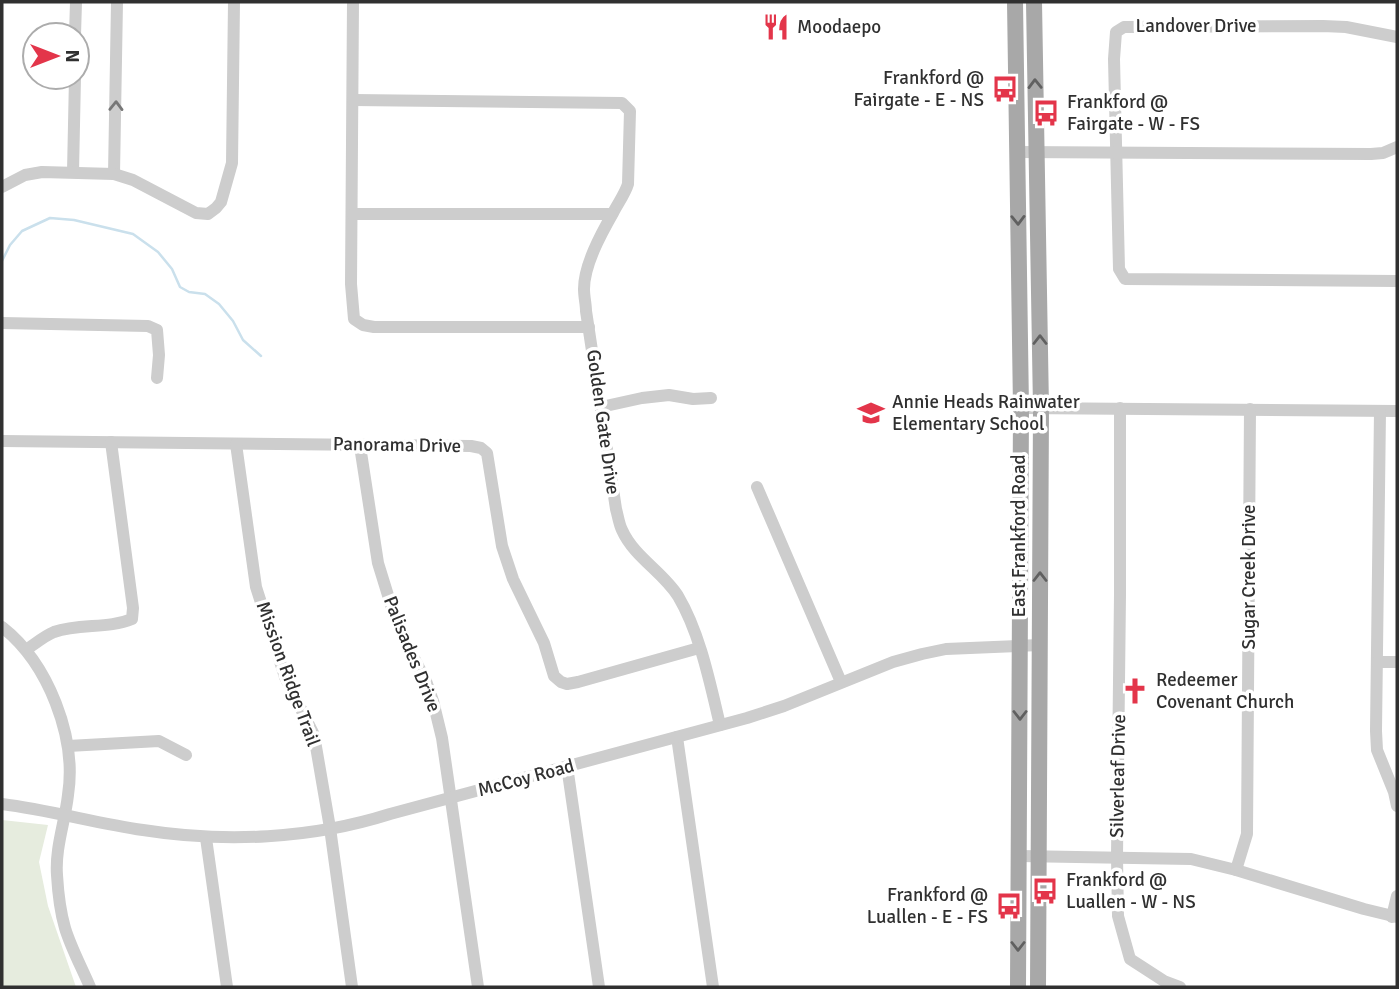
<svg xmlns="http://www.w3.org/2000/svg" width="1399" height="989" viewBox="0 0 1399 989" font-family="Signika,sans-serif">
<rect width="100%" height="100%" fill="#fff"/>
<polygon fill="#e6ecde" points="2,820 48,825 39,862 48,906 76,987 2,987"/>
<g fill="none" stroke-linecap="round" stroke-linejoin="round">
<polyline stroke="#cae0ec" stroke-width="2.5" points="2,261 10,245 22,231 50,218 74,220 133,234 158,252 172,269 180,287 189,292 205,294 219,304 233,321 243,340 261,356"/>
<g stroke="#cdcdcd" stroke-width="12">
<polyline points="353,2 351,284 354,319 363,325 374,327 589,327"/>
<polyline points="75,35 76,2"/>
<polyline points="1397,37 1346,27 1323,26 1124,27 1116,32 1114,59 1119,269 1125,279 1397,281"/>
<path d="M 353,100 L 622,103 L 630,111 L 628,184 C 625,194 618,203 613,213 C 601,234 584,265 584,289 C 584,297 586,304 586,311 L 616,509 C 618,516 619,524 622,530 C 634,557 663,572 678,596 C 700,633 710,683 720,725"/>
<polyline points="1017,152 1371,154 1383,153 1397,147"/>
<polyline points="73,172 75,77"/>
<polyline points="114,174 117,2"/>
<polyline points="2,187 25,175 42,172 114,174 133,180 196,213 208,214 216,208 221,202 232,163 234,2"/>
<polyline points="353,214 612,214"/>
<polyline points="2,323 148,326 157,330 159,355 157,378"/>
<polyline points="601,407 642,398 669,395 693,399 711,398"/>
<polyline points="1021,408 1397,411"/>
<polyline points="1120,408 1120,594 1117,857 1118,916 1130,959 1164,981 1180,987"/>
<polyline points="1380,411 1376,731 1377,750 1394,792 1397,806"/>
<polyline points="2,441 471,446 481,448 487,453 502,546 513,579 544,643 554,676 561,682 567,684 578,682 699,648"/>
<polyline points="236,444 256,587 285,677 314,735 330,828 352,987"/>
<polyline points="360,446 378,563 395,618 406,643 426,681 433,701 442,738 478,987"/>
<polyline points="757,487 841,682"/>
<path d="M 2,627 C 48,663 77,737 68,795 C 65,822 55,848 57,875 C 58,892 60,911 65,928 C 71,948 82,968 90,987"/>
<path d="M 26,650 C 35,644 44,636 54,632 C 79,623 108,629 132,619 L 133,608 L 111,442"/>
<polyline points="1377,662 1397,662"/>
<polyline points="677,737 713,987"/>
<polyline points="68,746 159,741 186,755"/>
<polyline points="567,766 599,987"/>
<path d="M 2,804 C 49,810 96,823 143,830 C 225,843 311,839 390,814 L 747,718 L 784,706 L 893,662 L 922,654 L 946,649 L 1040,645"/>
<polyline points="206,838 227,987"/>
<polyline points="1019,856 1191,859 1236,870 1364,909 1397,917"/>
<polyline points="1236,870 1247,834 1250,409"/>
<polyline points="1392,917 1397,896"/>
</g>
<g stroke="#a8a8a8" stroke-width="16">
<polyline points="1015,2 1021,408 1018,987"/>
<polyline points="1034,2 1041,408 1038,987"/>
</g>
</g>
<defs><path id="oneway-chevron" d="M-2-3.5L2.5 0L-2 3.5" fill="none" stroke-width="1.6" stroke-linecap="round" stroke-linejoin="round" transform="scale(1.75)"/></defs>
<g stroke="#606060">
<use href="#oneway-chevron" transform="translate(1035 84) rotate(-91)"/>
<use href="#oneway-chevron" transform="translate(1018 220) rotate(89)"/>
<use href="#oneway-chevron" transform="translate(1040 340) rotate(-90)"/>
<use href="#oneway-chevron" transform="translate(1040 577) rotate(-90)"/>
<use href="#oneway-chevron" transform="translate(1020 715) rotate(90)"/>
<use href="#oneway-chevron" transform="translate(1018 946) rotate(90)"/>
</g>
<use stroke="#777" href="#oneway-chevron" transform="translate(116 106) rotate(-89)"/>
<defs>
<g id="restaurant-bare" transform="scale(2.1)"><path d="M-5-6h1v4h1v-4h1v4h1v-4h1v5L-1.5 .5V6h-2V.5L-5-1ZM5-6V6H3V1.5H1.5Q1.5-4 5-6Z" fill="#e3354a" stroke="#fff" stroke-width="2.5" paint-order="stroke"/></g>
<g id="bus-bare" transform="scale(2.1)"><path d="M-5-6H5V4H4V6H2V4H-2V6H-4V4H-5ZM-3.5-4V0h7V-4ZM-3.5 1.2v1.5H-2V1.2ZM2 1.2v1.5H3.5V1.2Z" fill="#e3354a" stroke="#fff" stroke-width="2.5" paint-order="stroke"/></g>
<g id="school-bare" transform="scale(2.1)"><path d="M0-5L7-2L0 1L-7-2ZM-4 1L0 2.5L4 1V4Q0 6-4 4Z" fill="#e3354a" stroke="#fff" stroke-width="2.5" paint-order="stroke"/></g>
<g id="church-bare" transform="scale(2.1)"><path d="M-1.2-6h2.4v3.5h3.3v2.4h-3.3V6h-2.4V-.1h-3.3v-2.4h3.3Z" fill="#e3354a" stroke="#fff" stroke-width="2.5" paint-order="stroke"/></g>
</defs>
<g fill-rule="evenodd">
<use href="#restaurant-bare" x="776" y="27"/>
<use href="#bus-bare" x="1005" y="89"/>
<use href="#bus-bare" x="1046" y="113"/>
<use href="#school-bare" x="871" y="413"/>
<use href="#church-bare" x="1135" y="691"/>
<use href="#bus-bare" x="1045" y="891"/>
<use href="#bus-bare" x="1009" y="906"/>
</g>
<g text-anchor="middle" dominant-baseline="central" stroke-width="7" stroke-linejoin="round" paint-order="stroke">
<g font-size="19" fill="#303030" stroke="#fff">
<text x="1196" y="26">Landover Drive</text>
<text transform="translate(603 422) rotate(82)">Golden Gate Drive</text>
<text transform="translate(397 445) rotate(1)">Panorama Drive</text>
<text transform="translate(1019 536) rotate(-90)">East Frankford Road</text>
<text transform="translate(1249 577) rotate(-90)">Sugar Creek Drive</text>
<text transform="translate(412 654) rotate(68)">Palisades Drive</text>
<text transform="translate(288 674) rotate(70)">Mission Ridge Trail</text>
<text transform="translate(1118 776) rotate(-89)">Silverleaf Drive</text>
<text transform="translate(526 778) rotate(-15)">McCoy Road</text>
</g>
<g font-size="19" fill="#303030" stroke="#fff" text-anchor="start">
<text x="797" y="27">Moodaepo</text>
<text x="984" y="78" text-anchor="end">Frankford @<tspan x="984" dy="22">Fairgate - E - NS</tspan></text>
<text x="1067" y="102">Frankford @<tspan x="1067" dy="22">Fairgate - W - FS</tspan></text>
<text x="892" y="402">Annie Heads Rainwater<tspan x="892" dy="22">Elementary School</tspan></text>
<text x="1156" y="680">Redeemer<tspan x="1156" dy="22">Covenant Church</tspan></text>
<text x="1066" y="880">Frankford @<tspan x="1066" dy="22">Luallen - W - NS</tspan></text>
<text x="988" y="895" text-anchor="end">Frankford @<tspan x="988" dy="22">Luallen - E - FS</tspan></text>
</g>
</g>
<rect width="1399" height="989" fill="none" stroke="#303030" stroke-width="7"/>
<g transform="translate(56 56) rotate(90)"><circle r="33" fill="#ffffff" stroke="#acacac" stroke-width="2"/>
<path d="M0-5L12 26L0 18L-12 26Z" fill="#e3354a"/>
<text y="-10" font-size="19" font-weight="bold" text-anchor="middle" fill="#303030">N</text>
</g>
</svg>
